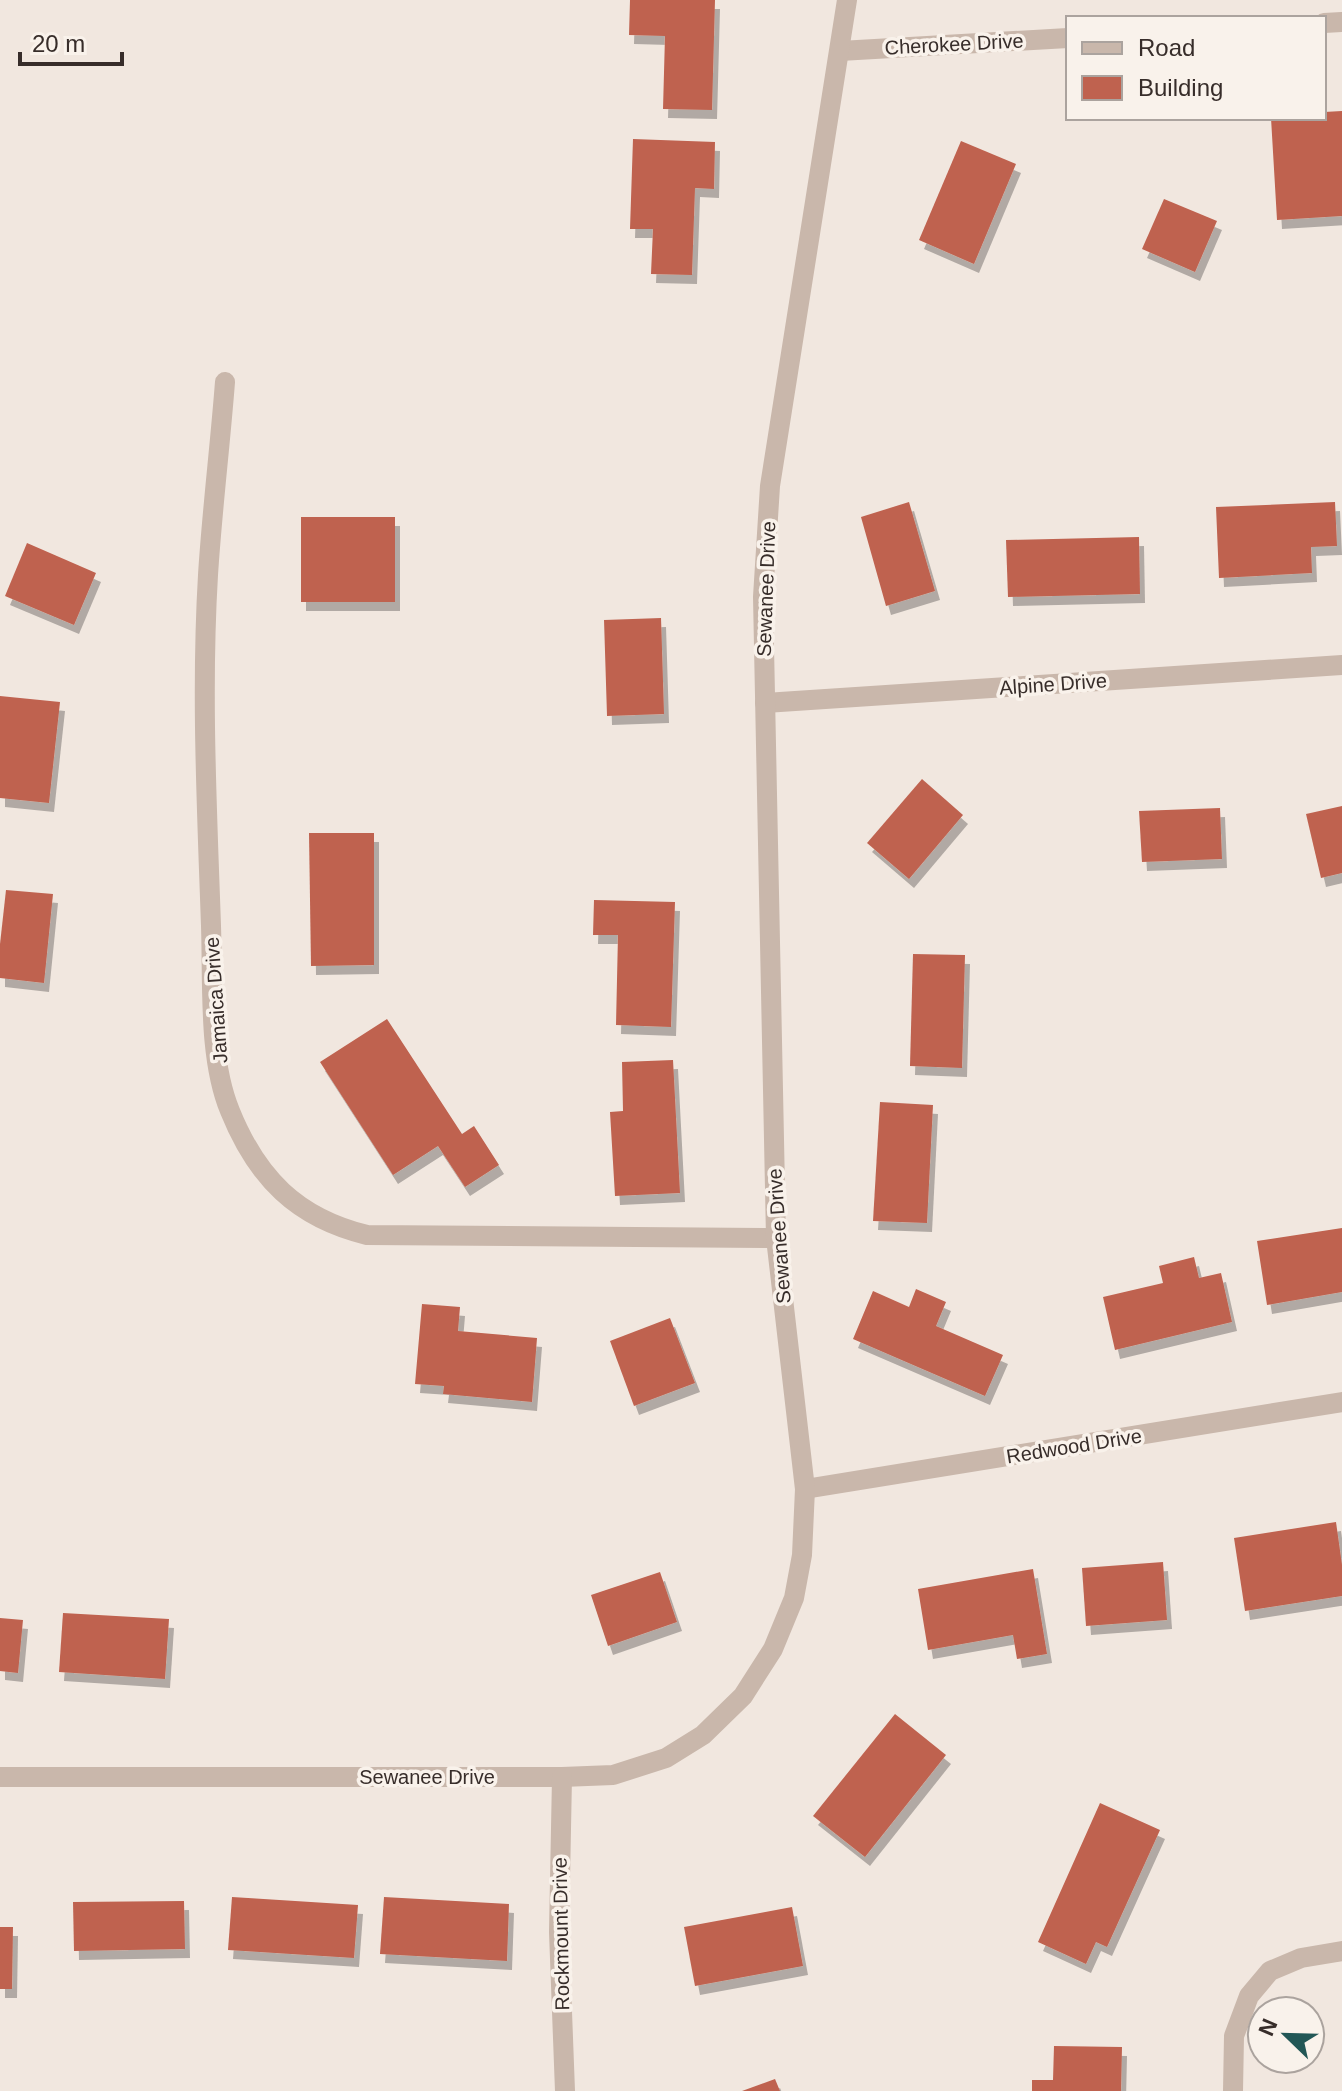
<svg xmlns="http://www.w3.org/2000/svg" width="1342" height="2091" viewBox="0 0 1342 2091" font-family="Arial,sans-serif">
<defs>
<filter id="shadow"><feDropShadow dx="5" dy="9" stdDeviation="0" flood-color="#0004"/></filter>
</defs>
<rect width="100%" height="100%" fill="#f1e7df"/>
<g fill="#bf624f" filter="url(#shadow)">
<polygon points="630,0 715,0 712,110 663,109 665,36 629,35"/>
<polygon points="1342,111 1342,216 1277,220 1271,118 1324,118 1324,112"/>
<polygon points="633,139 715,142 714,189 695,188 692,275 651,274 653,229 630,229"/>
<polygon points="961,141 1016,164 974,264 919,240"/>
<polygon points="1164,199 1217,221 1195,272 1142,249"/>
<polygon points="909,502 935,591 886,606 861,517"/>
<polygon points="1335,502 1337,546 1311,547 1312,573 1219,578 1216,507"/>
<rect x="301" y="517" width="94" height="85"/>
<polygon points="1139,537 1140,594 1008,597 1006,540"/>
<polygon points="27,543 96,573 74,625 5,596"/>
<polygon points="661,618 664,714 607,716 604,620"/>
<polygon points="0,696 60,702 49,803 0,798"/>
<polygon points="922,779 963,815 909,879 867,843"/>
<polygon points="1342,806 1342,873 1321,878 1306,814"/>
<polygon points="1220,808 1222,859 1142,862 1139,811"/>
<polygon points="309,833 374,833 374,965 311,966"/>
<polygon points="6,890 53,894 44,983 0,978 0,944"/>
<polygon points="594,900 675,902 671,1027 616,1025 618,935 593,935"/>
<polygon points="913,954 965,955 962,1068 910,1066"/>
<polygon points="387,1019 462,1134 474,1126 499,1165 465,1187 438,1146 393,1175 320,1062"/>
<polygon points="673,1060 680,1193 615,1196 610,1112 623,1111 622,1062"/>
<polygon points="880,1102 933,1105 927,1223 873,1221"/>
<polygon points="1342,1228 1342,1292 1267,1305 1257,1241"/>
<polygon points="1194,1257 1199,1278 1221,1273 1232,1322 1115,1350 1103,1297 1163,1283 1159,1266"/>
<polygon points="916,1289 946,1302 936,1326 1003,1355 985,1396 853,1339 873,1291 909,1307"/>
<polygon points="422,1304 460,1307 458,1331 537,1338 532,1402 443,1394 444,1386 415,1384"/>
<polygon points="670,1318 695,1383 634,1406 610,1341"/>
<polygon points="1336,1522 1342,1565 1342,1596 1245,1611 1234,1538"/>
<polygon points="1163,1562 1167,1620 1086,1626 1082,1568"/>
<polygon points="1033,1569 1047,1654 1017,1659 1013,1635 928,1650 918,1589"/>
<polygon points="660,1572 677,1622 608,1646 591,1595"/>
<polygon points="63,1613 169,1619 165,1679 59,1672"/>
<polygon points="0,1618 23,1620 18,1673 0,1671"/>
<polygon points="895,1714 946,1755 865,1857 813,1816"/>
<polygon points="1100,1803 1160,1830 1107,1947 1096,1942 1086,1964 1038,1942"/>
<polygon points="232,1897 358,1905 354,1958 228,1950"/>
<polygon points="384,1897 509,1904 507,1961 380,1954"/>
<polygon points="184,1901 185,1949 74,1951 73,1902"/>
<polygon points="792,1907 803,1966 695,1986 684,1927"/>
<polygon points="0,1927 13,1927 12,1989 0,1989"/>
<polygon points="1054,2046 1122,2047 1121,2091 1032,2091 1032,2080 1053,2080"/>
<polygon points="775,2079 780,2091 742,2091"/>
</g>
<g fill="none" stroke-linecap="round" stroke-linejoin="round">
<g stroke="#c9b7ab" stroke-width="20">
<polyline points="1324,23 1342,22"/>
<polyline points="840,51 1068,38"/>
<path d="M 225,382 C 220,447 212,511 208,575 C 201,692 207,809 211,926 C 213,983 208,1058 230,1111 C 257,1178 297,1218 367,1235 L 776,1238"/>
<polyline points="765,703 1342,665"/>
<polyline points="805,1489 1342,1402"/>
<polyline points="0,1777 562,1777 613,1775 666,1758 703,1735 743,1696 773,1649 794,1598 802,1555 805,1489 776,1238 763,597 770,486 847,0"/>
<polyline points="562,1777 559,1932 565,2091"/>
<polyline points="1233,2091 1234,2036 1249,1996 1270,1971 1301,1958 1342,1951"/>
</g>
</g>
<g text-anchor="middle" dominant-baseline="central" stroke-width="7" stroke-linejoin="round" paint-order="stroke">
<g font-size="20" fill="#372d2a" stroke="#f9f2eb">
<text transform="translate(954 44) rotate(-3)">Cherokee Drive</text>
<text transform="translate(766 589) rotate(-88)">Sewanee Drive</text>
<text transform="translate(1053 684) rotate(-4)">Alpine Drive</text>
<text transform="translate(216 1000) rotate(-94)">Jamaica Drive</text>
<text transform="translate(779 1236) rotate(-94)">Sewanee Drive</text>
<text transform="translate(1074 1446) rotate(-9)">Redwood Drive</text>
<text x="427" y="1777">Sewanee Drive</text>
<text transform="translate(561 1934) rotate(-91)">Rockmount Drive</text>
</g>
</g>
<rect x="1066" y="16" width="260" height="104" fill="#f9f2eb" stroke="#aba39e" stroke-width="2"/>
<rect x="1082" y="42" width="40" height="12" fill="#c9b7ab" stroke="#aba39e" stroke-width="2"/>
<text x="1138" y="56" font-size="24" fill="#372d2a">Road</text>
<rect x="1082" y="76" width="40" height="24" fill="#bf624f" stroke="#aba39e" stroke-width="2"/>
<text x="1138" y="96" font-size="24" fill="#372d2a">Building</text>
<g transform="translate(1286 2035) rotate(293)"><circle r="38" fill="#f9f2eb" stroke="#aba39e" stroke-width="2"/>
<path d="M0-6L14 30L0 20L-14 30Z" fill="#225756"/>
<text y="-12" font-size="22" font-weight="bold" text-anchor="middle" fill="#372d2a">N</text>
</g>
<path d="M20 52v12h102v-12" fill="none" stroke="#372d2a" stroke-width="4"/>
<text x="32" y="52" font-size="24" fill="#372d2a" stroke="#f9f2eb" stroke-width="6" paint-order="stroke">20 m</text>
</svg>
